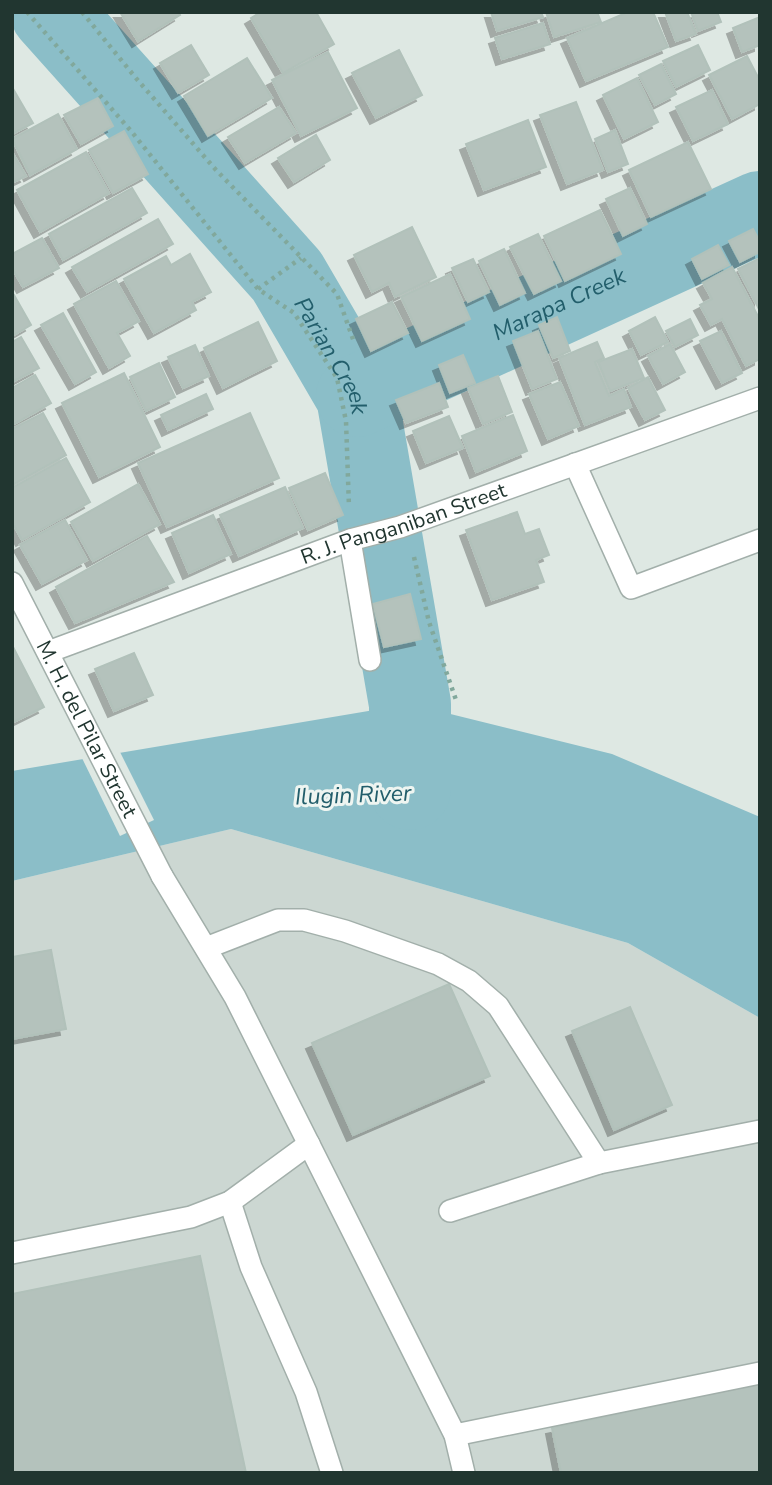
<svg xmlns="http://www.w3.org/2000/svg" width="772" height="1485" viewBox="0 0 772 1485" font-family="'Nunito Sans',sans-serif">
<defs>
<filter id="shadow"><feDropShadow dx="-6" dy="6" stdDeviation="0" flood-color="#0004"/></filter>
</defs>
<rect width="100%" height="100%" fill="#dee8e3"/>
<polygon fill="#ccd7d2" points="231,829 628,943 760,1018 760,1473 12,1473 12,881"/>
<polygon fill="#8bbec8" points="410,704 612,754 760,817 760,1018 628,943 231,829 12,881 12,771"/>
<polygon fill="#dee8e3" points="119,750 154,820 120,836 81,756"/>
<g fill="none" stroke-linecap="round" stroke-linejoin="round">
<g stroke="#8bbec8" stroke-width="82">
<path id="s1" d="M 51,12 L 287,276 L 357,396 L 410,704 L 410,789"/>
<path id="s2" d="M 357,396 L 760,212"/>
</g>
</g>
<g fill="#b4c2bc" stroke="#b1c1ba" stroke-width="2" filter="url(#shadow)">
<polygon points="120,12 178,12 180,15 138,41"/>
<polygon points="261,12 316,12 334,44 283,73 251,18"/>
<polygon points="491,12 541,12 543,17 497,31"/>
<polygon points="546,12 597,12 601,22 554,37"/>
<polygon points="628,12 653,12 668,47 586,81 567,38"/>
<polygon points="665,12 687,12 696,34 676,41"/>
<polygon points="691,12 717,12 721,22 698,31"/>
<polygon points="760,17 760,45 742,52 733,28"/>
<polygon points="543,23 550,44 502,59 495,38"/>
<polygon points="191,45 209,75 178,93 160,63"/>
<polygon points="698,45 710,70 676,87 663,61"/>
<polygon points="399,50 422,95 376,118 352,73"/>
<polygon points="328,52 357,108 301,136 272,80"/>
<polygon points="747,56 760,81 760,104 732,119 709,75"/>
<polygon points="247,58 272,98 208,136 184,96"/>
<polygon points="661,64 676,94 655,105 639,75"/>
<polygon points="637,78 658,122 624,139 603,95"/>
<polygon points="12,87 33,123 12,134"/>
<polygon points="712,90 728,124 693,141 676,107"/>
<polygon points="98,98 113,126 81,144 64,115"/>
<polygon points="576,102 603,170 567,184 540,115"/>
<polygon points="279,107 296,133 245,163 228,137"/>
<polygon points="58,114 77,149 30,175 12,139"/>
<polygon points="528,120 546,167 484,190 466,144"/>
<polygon points="615,130 628,164 608,172 595,139"/>
<polygon points="124,131 148,174 113,193 89,150"/>
<polygon points="316,135 330,160 294,182 278,158"/>
<polygon points="688,142 711,189 651,217 629,170"/>
<polygon points="12,152 26,176 12,183"/>
<polygon points="86,152 109,193 40,232 17,190"/>
<polygon points="132,188 147,213 63,260 49,234"/>
<polygon points="630,188 647,224 623,236 606,199"/>
<polygon points="600,210 621,254 565,281 544,236"/>
<polygon points="158,219 173,244 87,292 72,267"/>
<polygon points="412,227 436,277 395,297 389,283 372,292 354,255"/>
<polygon points="753,229 760,242 760,252 740,262 729,241"/>
<polygon points="538,234 561,281 534,294 510,247"/>
<polygon points="42,238 59,268 23,287 12,268 12,254"/>
<polygon points="718,245 729,265 702,279 692,259"/>
<polygon points="504,249 525,293 500,305 479,261"/>
<polygon points="190,254 211,292 192,302 196,310 154,333 124,279 166,256 171,265"/>
<polygon points="760,258 760,311 738,269"/>
<polygon points="473,259 489,292 468,302 452,268"/>
<polygon points="732,267 760,320 760,359 746,366 722,319 711,325 700,305 712,299 703,283"/>
<polygon points="450,274 470,319 422,341 401,297"/>
<polygon points="116,281 139,321 117,333 130,356 109,368 74,304"/>
<polygon points="14,295 31,325 12,336 12,296"/>
<polygon points="392,302 408,333 371,351 356,319"/>
<polygon points="63,313 96,372 75,384 41,325"/>
<polygon points="557,317 570,351 553,358 539,325"/>
<polygon points="655,317 668,342 641,355 629,331"/>
<polygon points="690,319 698,335 675,347 666,331"/>
<polygon points="258,322 277,361 223,388 204,348"/>
<polygon points="538,331 557,379 532,389 513,341"/>
<polygon points="721,331 742,373 722,383 700,341"/>
<polygon points="21,337 39,368 12,382 12,342"/>
<polygon points="597,342 604,358 595,362 609,396 624,389 631,407 585,425 559,358"/>
<polygon points="670,344 685,372 663,384 648,356"/>
<polygon points="195,345 209,376 183,388 168,357"/>
<polygon points="632,349 644,378 610,391 598,362"/>
<polygon points="463,355 475,383 450,393 439,365"/>
<polygon points="159,363 175,397 146,411 130,377"/>
<polygon points="124,373 160,447 99,477 62,403"/>
<polygon points="35,375 51,403 12,425 12,388"/>
<polygon points="498,376 512,412 483,424 468,388"/>
<polygon points="648,377 665,410 645,420 628,388"/>
<polygon points="560,382 579,426 548,439 529,394"/>
<polygon points="439,383 448,407 406,423 396,400"/>
<polygon points="206,394 213,409 168,430 161,415"/>
<polygon points="43,413 66,455 12,485 12,429"/>
<polygon points="250,413 279,478 167,527 138,463"/>
<polygon points="513,415 527,451 476,472 462,436"/>
<polygon points="449,416 463,448 426,463 413,431"/>
<polygon points="66,458 90,502 22,540 12,522 12,488"/>
<polygon points="325,473 343,515 308,530 289,488"/>
<polygon points="138,484 160,524 93,561 71,522"/>
<polygon points="285,487 303,528 239,556 220,515"/>
<polygon points="517,512 525,534 539,529 549,555 536,560 544,582 492,600 466,530"/>
<polygon points="213,515 231,554 189,573 172,533"/>
<polygon points="65,520 87,560 42,584 20,545"/>
<polygon points="147,536 174,582 75,623 56,587"/>
<polygon points="410,594 421,639 384,647 373,604"/>
<polygon points="12,645 44,707 12,723"/>
<polygon points="134,653 153,695 114,711 95,669"/>
<polygon points="51,950 66,1029 12,1039 12,957"/>
<polygon points="449,984 490,1076 353,1135 312,1043"/>
<polygon points="630,1007 672,1105 614,1130 572,1031"/>
<polygon points="200,1256 246,1473 12,1473 12,1294"/>
<polygon points="760,1383 760,1473 561,1473 552,1428"/>
</g>
<g fill="none" stroke-linecap="round" stroke-linejoin="round">
<g stroke="#a2afaa" stroke-width="24">
<g id="lane">
<polyline points="575,464 631,588 760,540"/>
<polyline points="350,540 370,660"/>
<polyline points="162,876 235,997 455,1435 464,1473"/>
<polyline points="206,948 278,920 304,920 345,931 438,964 469,981 498,1006 599,1163 760,1131"/>
<polyline points="230,1202 251,1267 306,1392 332,1473"/>
<polyline points="450,1211 599,1163"/>
<polyline points="12,1253 191,1217 230,1202 309,1144"/>
<polyline points="455,1435 760,1373"/>
</g>
</g>
<g stroke="#a2afaa" stroke-width="24">
<g id="street">
<path id="s3" d="M 12,583 L 162,876"/>
<path id="s4" d="M 48,652 L 350,540 L 400,527 L 760,398"/>
</g>
</g>
<g stroke="#81a89c" stroke-width="4.5" stroke-dasharray="3.5 5" stroke-linecap="butt">
<polyline points="27,12 131,131 258,289 294,313 337,378 346,421 349,507"/>
<polyline points="82,12 135,77 216,170 337,294 354,342"/>
<polyline points="258,289 301,258"/>
<polyline points="414,557 429,622 456,700"/>
</g>
<use href="#lane" stroke="#fff" stroke-width="21"/>
<use href="#street" stroke="#fff" stroke-width="21"/>
</g>
<g text-anchor="middle" dominant-baseline="central" stroke-width="6" stroke-linejoin="round" paint-order="stroke">
<g font-size="21" fill="#213630" stroke="#eef5f1">
<text stroke="none"><textPath href="#s4" startOffset="378">R. J. Panganiban Street</textPath></text>
<text stroke="none"><textPath href="#s3" startOffset="164">M. H. del Pilar Street</textPath></text>
</g>
<g font-size="23" font-style="italic" fill="#225e6b" stroke="#eef5f1">
<text stroke="none"><textPath href="#s2" startOffset="222">Marapa Creek</textPath></text>
<text stroke="none"><textPath href="#s1" startOffset="446">Parian Creek</textPath></text>
<text transform="translate(353 795) rotate(-2)">Ilugin River</text>
</g>
</g>
<rect width="772" height="1485" fill="none" stroke="#213630" stroke-width="28"/>
</svg>
